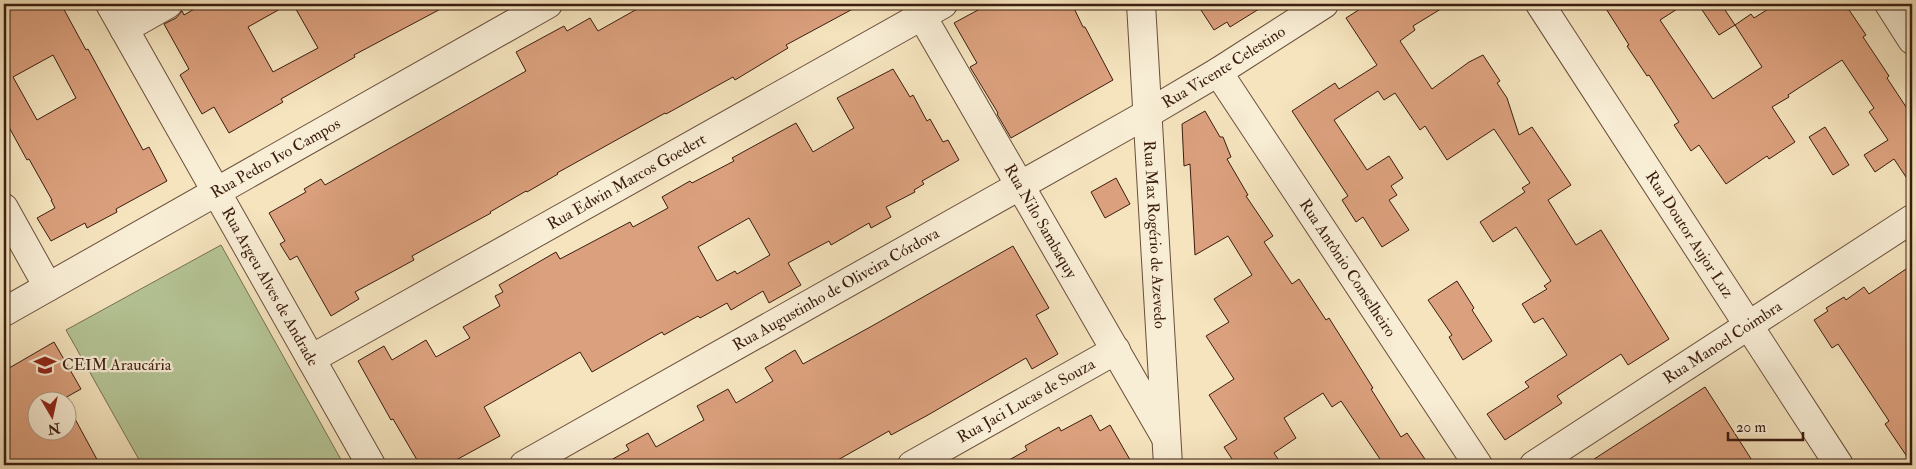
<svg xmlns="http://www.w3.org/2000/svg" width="1916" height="469" viewBox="0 0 1916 469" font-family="'IM FELL Double Pica',serif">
<rect width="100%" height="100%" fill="#f5e4be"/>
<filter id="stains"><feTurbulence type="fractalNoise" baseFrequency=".004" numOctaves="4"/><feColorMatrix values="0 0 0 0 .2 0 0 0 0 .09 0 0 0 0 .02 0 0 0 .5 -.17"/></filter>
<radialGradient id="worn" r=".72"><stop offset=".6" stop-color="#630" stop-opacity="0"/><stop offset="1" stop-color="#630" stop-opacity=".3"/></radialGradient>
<polygon fill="#b5c596" stroke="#787153" points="221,245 344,465 142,465 66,330"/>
<g fill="#dba07d" stroke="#3b1d10" fill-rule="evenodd">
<path d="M 4,4 L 61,4 L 86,50 L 88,49 L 143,150 L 149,147 L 167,181 L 116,209 L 117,212 L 87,228 L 85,223 L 51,241 L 37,218 L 55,208 L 51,200 L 52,200 L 29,159 L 27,160 L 4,118 ZM 53,55 L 76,98 L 37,120 L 13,77 Z"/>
<polygon points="203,4 289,4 248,27 273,72 318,48 293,4 450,4 354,55 355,57 281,99 283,102 229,133 214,107 202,114 180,75 189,69 164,24 176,18 182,11 184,15"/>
<polygon points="646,4 862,4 786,45 788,48 735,80 733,77 666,114 665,113 557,173 558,174 527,192 526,191 490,212 491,213 412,256 414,260 355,292 359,299 331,316 297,256 290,260 280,244 285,241 269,213 306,192 304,189 321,179 325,185 526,71 516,52 564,26 567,31 590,18 598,31"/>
<polygon points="989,4 1072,4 1083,27 1085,27 1113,80 1011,138 997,114 998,113 970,67 977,63 954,23"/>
<polygon points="1197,4 1267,4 1230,27 1227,22 1214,30"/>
<polygon points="1368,4 1449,4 1413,26 1415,30 1400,41 1432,89 1469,62 1483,55 1500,81 1497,83 1507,98 1519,135 1532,127 1571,185 1548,200 1576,245 1601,230 1669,339 1628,365 1621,354 1557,396 1562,403 1505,440 1487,414 1529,387 1525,382 1567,355 1543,318 1534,323 1522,304 1547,289 1544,286 1551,281 1516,227 1493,242 1480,222 1525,192 1522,188 1530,183 1494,129 1447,160 1425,126 1420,130 1395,93 1384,100 1378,91 1334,120 1367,170 1389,156 1403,178 1391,186 1397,195 1389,200 1409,230 1382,247 1363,217 1356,222 1342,200 1348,196 1292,111 1335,83 1339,89 1377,65 1346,18"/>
<polygon points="1603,4 1685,4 1660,20 1713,99 1762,67 1735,25 1751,14 1754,18 1776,4 1845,4 1866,35 1863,37 1889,76 1887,78 1912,116 1912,186 1894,159 1875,172 1864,155 1888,140 1869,112 1874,108 1842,60 1788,95 1789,97 1772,107 1795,142 1769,159 1767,156 1726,184 1699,145 1691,151 1674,125 1679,122 1649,75 1647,76 1627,46 1629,45"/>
<polygon points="1698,4 1721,4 1735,25 1719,35"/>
<path d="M 893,69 L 910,97 L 913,95 L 927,121 L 930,119 L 943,142 L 948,140 L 959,160 L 922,181 L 924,184 L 914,190 L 915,192 L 886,207 L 891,217 L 871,228 L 869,223 L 831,245 L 829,241 L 788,263 L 801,285 L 769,303 L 763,291 L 731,310 L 727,303 L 700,318 L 698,316 L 664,335 L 662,332 L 592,372 L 580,352 L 484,407 L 500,436 L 447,465 L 420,465 L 393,419 L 391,420 L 358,361 L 384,346 L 392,360 L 426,340 L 436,357 L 470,338 L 463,327 L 500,306 L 495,296 L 503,292 L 499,285 L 556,252 L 560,259 L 630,222 L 633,227 L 668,208 L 662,197 L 690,181 L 692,183 L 734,161 L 732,158 L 796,123 L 813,152 L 854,128 L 837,98 ZM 749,218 L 770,255 L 737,274 L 735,271 L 717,281 L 698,247 Z"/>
<polygon points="1205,111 1220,137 1223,137 1231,157 1227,159 1248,195 1246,196 1273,236 1264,242 1292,284 1299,279 1326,320 1329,318 1373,388 1371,389 1401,437 1407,433 1429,465 1384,465 1341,401 1332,407 1323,393 1284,418 1296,438 1274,453 1282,465 1236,465 1224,447 1237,439 1209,395 1234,379 1206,336 1229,322 1214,299 1252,275 1228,236 1195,255 1190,164 1184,166 1182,124"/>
<polygon points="1825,127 1849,165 1833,175 1809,137"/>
<polygon points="1116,178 1130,204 1105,218 1091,192"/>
<polygon points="1013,246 1049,308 1036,315 1058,354 1032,369 1026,358 928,415 891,435 889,431 829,465 602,465 629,450 626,445 648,433 656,447 704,420 697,406 728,389 736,403 773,381 765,368 795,350 803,364 872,326"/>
<polygon points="1912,265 1912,464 1885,424 1889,421 1838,344 1832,348 1814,320 1828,311 1826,308 1844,297 1846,300 1864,287 1869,294"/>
<polygon points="1457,281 1474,308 1472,310 1492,341 1463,360 1449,337 1452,335 1428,300"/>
<polygon points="54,342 81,389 63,399 65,402 38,402 38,432 68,432 68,406 100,465 4,465 4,371"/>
<polygon points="1705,387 1755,465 1585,465"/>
<polygon points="1091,415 1100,431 1110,425 1133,465 1000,465 1027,450 1025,446 1059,427 1061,431"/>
</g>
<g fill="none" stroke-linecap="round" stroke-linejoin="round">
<g stroke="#6a4f3c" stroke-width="30">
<g id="minor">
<path id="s1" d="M 110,4 L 371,465"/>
<path id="s2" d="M 915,4 L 1166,438"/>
<path id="s3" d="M 1141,4 L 1168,465"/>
<path id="s4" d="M 1540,4 L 1839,465"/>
<polyline points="1889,4 1912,40"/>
<polyline points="124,29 168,4"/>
<path id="s5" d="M 1218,72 L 1478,465"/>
<polyline points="4,208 48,287"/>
<path id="s6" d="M 4,312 L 548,4"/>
<path id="s7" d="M 311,359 L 943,4"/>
<path id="s8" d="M 524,465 L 1147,114 L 1218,72 L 1324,4"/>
<path id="s9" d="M 912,465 L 1116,350"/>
<path id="s10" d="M 1534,465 L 1912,219"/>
</g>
</g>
<use href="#minor" stroke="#f8edd5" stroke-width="28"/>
</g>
<defs>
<g id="school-bare" transform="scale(1.725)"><path d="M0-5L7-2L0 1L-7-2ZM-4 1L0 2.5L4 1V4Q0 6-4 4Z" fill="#8f2418" stroke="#f8edd5" stroke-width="2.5" paint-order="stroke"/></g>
</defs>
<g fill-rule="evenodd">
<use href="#school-bare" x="45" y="365"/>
</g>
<g text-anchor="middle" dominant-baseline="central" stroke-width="4.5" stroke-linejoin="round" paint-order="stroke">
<g font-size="16" fill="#3b1d10" stroke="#f8edd5">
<text stroke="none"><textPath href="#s8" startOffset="805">Rua Vicente Celestino</textPath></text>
<text stroke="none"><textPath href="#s6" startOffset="312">Rua Pedro Ivo Campos</textPath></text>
<text stroke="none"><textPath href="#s7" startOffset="362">Rua Edwin Marcos Goedert</textPath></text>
<text stroke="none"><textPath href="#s2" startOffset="251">Rua Nilo Sambaquy</textPath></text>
<text stroke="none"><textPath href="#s4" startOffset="275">Rua Doutor Aujor Luz</textPath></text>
<text stroke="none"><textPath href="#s3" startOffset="231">Rua Max Rogério de Azevedo</textPath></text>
<text stroke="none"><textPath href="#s5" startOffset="235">Rua Antônio Conselheiro</textPath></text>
<text stroke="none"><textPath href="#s1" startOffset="325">Rua Argeu Alves de Andrade</textPath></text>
<text stroke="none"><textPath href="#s8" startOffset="358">Rua Augustinho de Oliveira Córdova</textPath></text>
<text stroke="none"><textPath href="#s10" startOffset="225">Rua Manoel Coimbra</textPath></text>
<text stroke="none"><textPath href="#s9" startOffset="131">Rua Jaci Lucas de Souza</textPath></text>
</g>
<g font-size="16" fill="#3b1d10" stroke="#f8edd5" text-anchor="start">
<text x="62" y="365">CEIM Araucária</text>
</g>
</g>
<rect width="1916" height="469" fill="none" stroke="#f5e4be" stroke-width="20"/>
<rect x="5" y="5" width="1906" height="459" fill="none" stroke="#3b1d10" stroke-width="2.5"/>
<rect x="10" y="10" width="1896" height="449" fill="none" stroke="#3b1d10"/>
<g transform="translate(52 416) rotate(171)"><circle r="24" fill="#f8edd5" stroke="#ac9a86"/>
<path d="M0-4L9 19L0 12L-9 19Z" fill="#8f2418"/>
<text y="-8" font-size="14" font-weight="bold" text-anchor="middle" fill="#3b1d10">N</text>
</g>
<path d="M1728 432v8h75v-8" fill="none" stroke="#3b1d10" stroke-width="2.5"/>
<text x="1736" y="432" font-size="15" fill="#3b1d10" stroke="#f8edd5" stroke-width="4" paint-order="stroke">20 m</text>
<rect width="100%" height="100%" filter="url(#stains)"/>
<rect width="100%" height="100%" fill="url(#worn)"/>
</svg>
